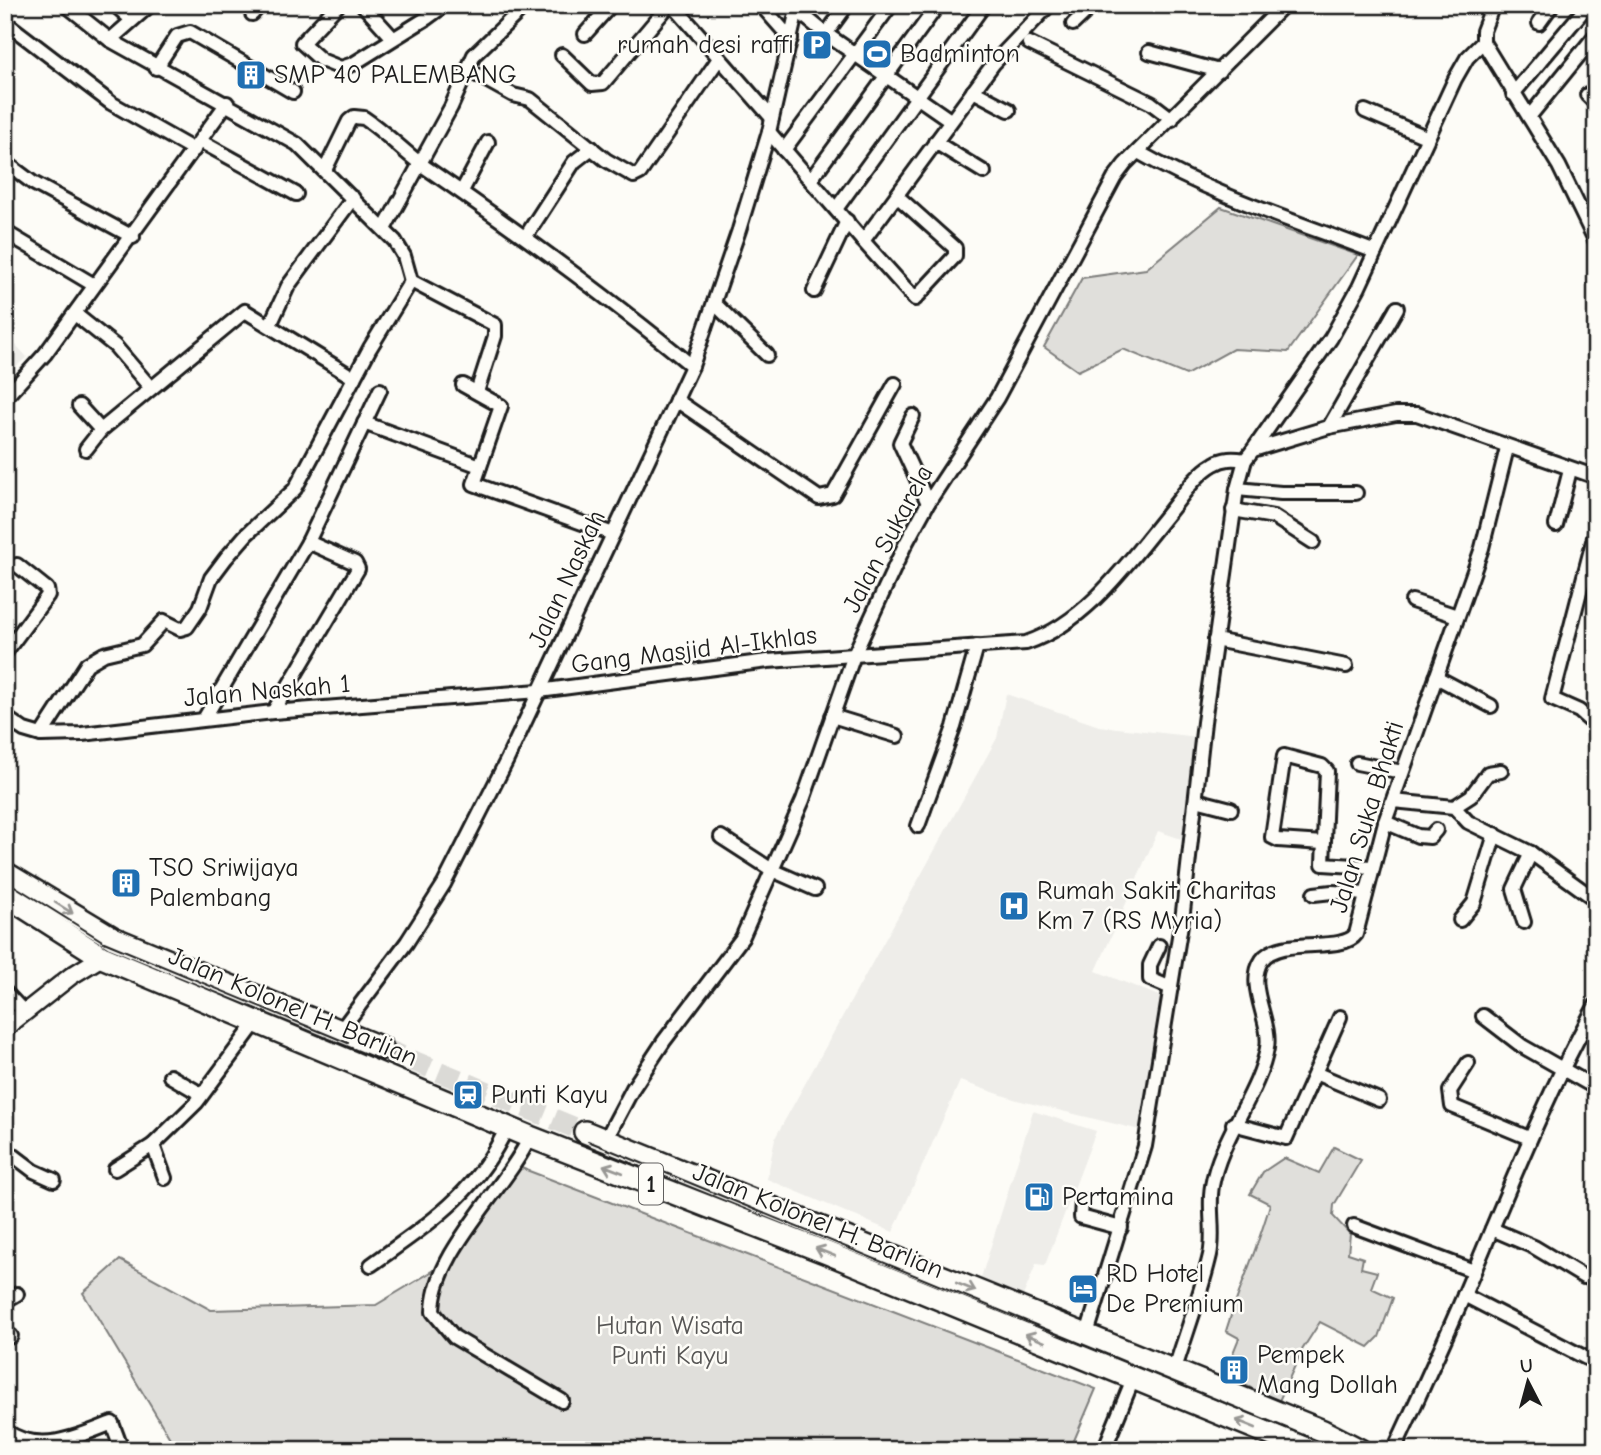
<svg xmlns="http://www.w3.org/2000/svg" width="1601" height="1455" viewBox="0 0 1601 1455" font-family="'Comic Neue',sans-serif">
<rect width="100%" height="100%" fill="#fdfcf7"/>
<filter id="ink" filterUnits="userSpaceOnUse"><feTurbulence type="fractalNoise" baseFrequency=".0143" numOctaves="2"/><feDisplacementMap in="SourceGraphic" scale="14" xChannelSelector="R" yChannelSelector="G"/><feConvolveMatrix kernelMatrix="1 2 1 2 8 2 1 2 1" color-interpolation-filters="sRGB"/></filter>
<g filter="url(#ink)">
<g fill="#eeede9">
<polygon points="5,333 27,357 5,376"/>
<polygon points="1006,694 1099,726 1198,737 1187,841 1158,831 1096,971 1164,998 1140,1130 1017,1100 960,1081 893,1232 767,1179 775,1138 997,738"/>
<polygon points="1033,1111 1096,1131 1045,1265 1036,1264 1023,1296 980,1281"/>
</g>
<g fill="#e0dfdb" stroke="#7e7e7c" stroke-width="2">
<polygon points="871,38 895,54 884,70 859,54"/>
<polygon points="1221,207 1358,255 1288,352 1233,349 1186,375 1123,349 1078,371 1044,347 1082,278 1146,269"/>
<path d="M 1334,1147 L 1361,1160 L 1334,1205 L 1333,1216 L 1350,1234 L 1348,1253 L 1363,1258 L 1361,1268 L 1377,1272 L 1371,1288 L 1393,1298 L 1379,1337 L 1369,1347 L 1320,1322 L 1302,1350 L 1279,1401 L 1238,1382 L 1247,1364 L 1233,1353 L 1239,1338 L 1226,1331 C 1239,1288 1258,1248 1270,1204 L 1250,1194 L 1263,1172 L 1284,1158 L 1319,1173 Z"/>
<polygon points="516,1166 1096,1389 1070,1450 177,1450 83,1293 120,1260 211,1310 376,1305 436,1269"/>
</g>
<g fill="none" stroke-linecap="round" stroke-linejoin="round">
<polyline stroke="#dbdad6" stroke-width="21" stroke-dasharray="21 10" stroke-linecap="butt" points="382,1048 585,1132"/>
<g stroke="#1c1c1c" stroke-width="18">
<g id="minor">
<polyline points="66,5 110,40 297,144 395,241 404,256 411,281"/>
<polyline points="115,5 132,20"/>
<polyline points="338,5 302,43 321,60 341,68 353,64 427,18 438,10 435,5"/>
<polyline points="363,5 392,37"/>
<polyline points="673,5 772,118"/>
<polyline points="761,5 791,39"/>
<polyline points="1493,5 1483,31 1483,42 1559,166 1596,242"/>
<polyline points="798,11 826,34 950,120"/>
<polyline points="252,14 260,5"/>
<polyline points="5,22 111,103 194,150"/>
<polyline points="1539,23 1552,5"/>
<polyline points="1073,24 1093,5"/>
<polyline points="585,34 611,5"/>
<polyline points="826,34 847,5"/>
<polyline points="110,40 150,5"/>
<polyline points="1029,43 1151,103 1172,119"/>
<polyline points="1149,52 1219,71"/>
<polyline points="562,55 592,84 603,83 669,5"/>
<polyline points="156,68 177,36 190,32 293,92"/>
<polyline points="468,70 513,95 530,99 606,160 634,176 640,173 718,60"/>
<polyline points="973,91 1009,110"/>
<polyline points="1513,94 1588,5"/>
<polyline points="1587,95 1596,104"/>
<polyline points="1365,111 1426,137"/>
<polyline points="1529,117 1594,37"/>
<polyline points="769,132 863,241 994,63 1049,5"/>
<polyline points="200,141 296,194"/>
<polyline points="935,142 984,172"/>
<polyline points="784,150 891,5"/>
<path d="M 1138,152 C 1213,195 1294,221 1375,252"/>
<polyline points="5,162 33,183 133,237"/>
<path d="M 325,170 L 349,121 L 354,117 L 364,118 C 385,132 402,150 422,165 C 515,229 605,294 692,366"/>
<polyline points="812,178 938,5"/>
<polyline points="462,191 488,142"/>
<polyline points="836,209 984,5"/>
<polyline points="384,229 451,107 474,55 526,5"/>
<polyline points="5,232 94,285"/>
<polyline points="526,236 574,162 592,148"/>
<polyline points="863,241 915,299 955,256 955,248 897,196"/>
<polyline points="814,291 847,221"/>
<polyline points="714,303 767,355"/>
<polyline points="75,314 115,346 150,387"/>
<polyline points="270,325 288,286 353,198"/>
<polyline points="463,385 501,406 474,484 613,534"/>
<polyline points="5,398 45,354 227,103"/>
<polyline points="676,400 819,498 833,495 895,384"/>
<polyline points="79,406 101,430"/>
<polyline points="913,416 900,443 928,503"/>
<polyline points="364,423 480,466"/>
<polyline points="1329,427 1397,308"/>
<polyline points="86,449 101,430 245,311 354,378"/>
<polyline points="1253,450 1331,338 1359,287 1455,79 1467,58 1483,42"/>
<polyline points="1237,489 1281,493 1356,493"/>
<polyline points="1233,510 1274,517 1313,542"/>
<polyline points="1556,525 1570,470"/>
<polyline points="1596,530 1552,699 1579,711 1596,726"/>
<polyline points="1412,601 1457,616"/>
<polyline points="1215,640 1346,666"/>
<polyline points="5,653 48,595 47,589 17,565"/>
<polyline points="1436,677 1491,706"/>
<polyline points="273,712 358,569 355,563 308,542"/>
<polyline points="832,716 897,736"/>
<path d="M 5,717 L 24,730 L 41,735 L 82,734 L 273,712 L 539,691 L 768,661 L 1026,643 C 1088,622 1129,561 1170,511 C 1183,495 1196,474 1214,464 C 1224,458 1233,458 1245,460"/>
<polyline points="204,719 308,542 380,390"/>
<polyline points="41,735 87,664 104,654 142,645 164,621 180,629 187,627 200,608 211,578 226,558 246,535 295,489 370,348 411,281 495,325 495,336 477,392"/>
<polyline points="1357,763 1402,772"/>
<polyline points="1196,800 1231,809"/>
<polyline points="1393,801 1454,807 1468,822 1531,853 1596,900"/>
<polyline points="1454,807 1471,796 1488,773 1501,771"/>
<polyline points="1385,822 1418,836 1430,837 1436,830"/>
<polyline points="918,826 954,727 977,646"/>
<polyline points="721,837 772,870 815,889"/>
<polyline points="1323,843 1278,840 1272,837 1284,756 1322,766 1327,771 1323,864 1371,867"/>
<polyline points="1314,894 1332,892 1366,894"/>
<polyline points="1460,920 1474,903 1495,834"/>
<polyline points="1524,922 1514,889 1531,853"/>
<polyline points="1159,946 1150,965 1150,979 1171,988"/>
<polyline points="5,992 24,1012"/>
<polyline points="1483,1016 1522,1046 1596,1088"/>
<polyline points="341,1030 407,942 444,884 507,760 692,366 739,230 769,132 798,5"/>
<polyline points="1468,1063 1450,1091 1452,1106 1529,1138"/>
<polyline points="1315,1073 1379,1100"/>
<polyline points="170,1076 201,1094"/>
<polyline points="1233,1124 1286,1138 1340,1017"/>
<path d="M 530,1137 C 504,1191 433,1253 433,1312 L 454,1337 L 562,1401"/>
<polyline points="605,1141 633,1088 664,1041 742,938 803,800 854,655 904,547 928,503 997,398 1115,177 1125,164 1284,5"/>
<polyline points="5,1149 34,1171 54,1180"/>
<polyline points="115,1169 153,1145"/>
<polyline points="165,1178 153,1145 197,1102 257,1021"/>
<polyline points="1082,1201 1081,1217 1121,1228"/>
<polyline points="1354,1226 1474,1271"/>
<polyline points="1492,1229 1534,1247 1584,1277"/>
<path d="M 371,1265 C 429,1223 475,1196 507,1127"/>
<polyline points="1464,1295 1586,1358"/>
<polyline points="5,1301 17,1294"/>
<polyline points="1086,1337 1145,1146 1183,912 1204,722 1237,489 1245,460 1253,450 1329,427 1396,414 1417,414 1596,477"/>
<polyline points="5,1339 11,1336"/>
<path d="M 1174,1372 C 1186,1333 1201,1294 1210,1255 C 1215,1233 1208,1208 1212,1186 C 1220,1138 1260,1092 1267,1048 C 1272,1021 1245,985 1262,960 C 1280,935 1342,954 1356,934 L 1385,822 L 1482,548 L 1507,448"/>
<path d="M 5,1430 C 37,1455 78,1437 112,1423 L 122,1450"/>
<polyline points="1104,1450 1133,1379"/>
<path d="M 1394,1450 C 1418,1398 1442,1347 1464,1295 C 1506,1197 1544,1098 1596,1005"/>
</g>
</g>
<g stroke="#1c1c1c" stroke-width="21">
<polyline id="tertiary" points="5,1028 71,976 102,957"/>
</g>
<g stroke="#1c1c1c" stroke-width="26">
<g id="trunk">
<polyline points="5,873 113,938 382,1048"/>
<polyline points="5,895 102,957 530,1137 827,1253 1309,1450"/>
<polyline points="585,1132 1323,1431 1360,1450"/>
</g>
</g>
<use href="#minor" stroke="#fdfcf7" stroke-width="12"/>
<use href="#tertiary" stroke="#fdfcf7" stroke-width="16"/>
<use href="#trunk" stroke="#fdfcf7" stroke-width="21"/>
<g stroke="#1c1c1c" stroke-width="2">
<polyline points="5,880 104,942 348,1043"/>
<polyline points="588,1141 1340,1450"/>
</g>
</g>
<defs><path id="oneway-shaft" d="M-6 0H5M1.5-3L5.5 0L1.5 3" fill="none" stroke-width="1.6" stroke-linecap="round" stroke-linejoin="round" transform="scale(1.75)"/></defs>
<g stroke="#989794">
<use href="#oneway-shaft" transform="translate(64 908) rotate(32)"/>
<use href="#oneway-shaft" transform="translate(613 1169) rotate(-159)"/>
<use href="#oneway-shaft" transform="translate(825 1252) rotate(-158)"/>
<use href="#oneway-shaft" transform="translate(966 1287) rotate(22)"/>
<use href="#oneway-shaft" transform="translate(1035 1338) rotate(-158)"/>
<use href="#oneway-shaft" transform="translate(1246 1424) rotate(-158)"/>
</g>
</g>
<defs>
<g id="parking-square" transform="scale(1.575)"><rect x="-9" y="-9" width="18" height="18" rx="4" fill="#1f6fb2" stroke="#fdfcf7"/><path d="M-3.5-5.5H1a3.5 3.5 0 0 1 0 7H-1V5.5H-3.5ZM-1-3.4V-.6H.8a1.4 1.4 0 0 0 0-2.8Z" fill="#fff"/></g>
<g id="stadium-square" transform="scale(1.575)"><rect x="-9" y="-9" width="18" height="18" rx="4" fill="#1f6fb2" stroke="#fdfcf7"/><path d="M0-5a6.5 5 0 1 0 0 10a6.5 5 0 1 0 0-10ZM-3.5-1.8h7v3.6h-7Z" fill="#fff"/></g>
<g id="building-square" transform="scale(1.575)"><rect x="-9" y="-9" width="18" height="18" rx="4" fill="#1f6fb2" stroke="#fdfcf7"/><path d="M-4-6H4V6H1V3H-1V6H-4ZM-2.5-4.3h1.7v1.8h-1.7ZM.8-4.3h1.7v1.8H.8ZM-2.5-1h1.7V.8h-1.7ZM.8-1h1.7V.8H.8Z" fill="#fff"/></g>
<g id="hospital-square" transform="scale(1.575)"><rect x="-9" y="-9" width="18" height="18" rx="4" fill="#1f6fb2" stroke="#fdfcf7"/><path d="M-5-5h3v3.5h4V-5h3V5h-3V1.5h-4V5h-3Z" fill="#fff"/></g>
<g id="station-square" transform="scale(1.575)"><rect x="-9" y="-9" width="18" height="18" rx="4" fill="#1f6fb2" stroke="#fdfcf7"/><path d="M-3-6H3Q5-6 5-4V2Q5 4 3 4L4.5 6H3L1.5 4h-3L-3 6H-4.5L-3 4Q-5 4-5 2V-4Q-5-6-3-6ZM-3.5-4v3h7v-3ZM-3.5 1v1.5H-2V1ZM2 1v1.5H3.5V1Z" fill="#fff"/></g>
<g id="fuel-square" transform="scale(1.575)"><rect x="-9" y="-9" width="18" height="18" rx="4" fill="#1f6fb2" stroke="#fdfcf7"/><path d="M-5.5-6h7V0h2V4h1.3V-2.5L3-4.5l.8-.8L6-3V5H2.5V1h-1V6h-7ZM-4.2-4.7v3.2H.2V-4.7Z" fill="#fff"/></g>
<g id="hotel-square" transform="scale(1.575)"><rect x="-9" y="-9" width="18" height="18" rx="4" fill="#1f6fb2" stroke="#fdfcf7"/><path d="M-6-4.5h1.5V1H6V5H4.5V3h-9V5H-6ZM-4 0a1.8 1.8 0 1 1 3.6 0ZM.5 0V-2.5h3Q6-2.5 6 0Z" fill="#fff"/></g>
</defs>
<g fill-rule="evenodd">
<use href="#parking-square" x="817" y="45"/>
<use href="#stadium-square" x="877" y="54"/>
<use href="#building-square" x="251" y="75"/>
<use href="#building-square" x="126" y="883"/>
<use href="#hospital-square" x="1014" y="906"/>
<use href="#station-square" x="468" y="1095"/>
<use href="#fuel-square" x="1039" y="1197"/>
<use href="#hotel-square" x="1083" y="1289"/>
<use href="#building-square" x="1234" y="1370"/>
</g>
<g text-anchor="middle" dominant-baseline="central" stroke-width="5" stroke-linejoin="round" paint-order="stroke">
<rect fill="#fdfcf7" stroke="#605f5e" stroke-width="2" x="639" y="1163.5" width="24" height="41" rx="5"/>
<g font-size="24" font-weight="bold" fill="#1c1c1c">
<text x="651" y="1184">1</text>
</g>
<g font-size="26" fill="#1c1c1c" stroke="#fdfcf7" text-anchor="start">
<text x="794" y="45" text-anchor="end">rumah desi raffi</text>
<text x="900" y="54">Badminton</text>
<text x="274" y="75">SMP 40 PALEMBANG</text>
<text x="149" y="868">TSO Sriwijaya<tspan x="149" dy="30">Palembang</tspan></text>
<text x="1037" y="891">Rumah Sakit Charitas<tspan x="1037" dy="30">Km 7 (RS Myria)</tspan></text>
<text x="491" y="1095">Punti Kayu</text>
<text x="1062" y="1197">Pertamina</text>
<text x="1106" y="1274">RD Hotel<tspan x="1106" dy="30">De Premium</tspan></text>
<text x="1257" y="1355">Pempek<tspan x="1257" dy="30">Mang Dollah</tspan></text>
</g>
<g font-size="26" fill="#1c1c1c" stroke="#fdfcf7">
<text transform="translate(888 539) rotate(-62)">Jalan Sukarela</text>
<text transform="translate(567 579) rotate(-65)">Jalan Naskah</text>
<text transform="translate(694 650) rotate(-7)">Gang Masjid Al-Ikhlas</text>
<text transform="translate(267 691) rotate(-5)">Jalan Naskah 1</text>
<text transform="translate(1367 817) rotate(-73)">Jalan Suka Bhakti</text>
<text transform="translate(293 1007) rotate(23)">Jalan Kolonel H. Barlian</text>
<text transform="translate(818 1221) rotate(22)">Jalan Kolonel H. Barlian</text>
</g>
<g font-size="26" fill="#575655" stroke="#fdfcf7">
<text x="670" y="1326">Hutan Wisata<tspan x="670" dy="30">Punti Kayu</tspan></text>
</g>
</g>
<rect width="1601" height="1455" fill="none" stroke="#fdfcf7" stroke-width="28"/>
<rect x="14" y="14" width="1573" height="1427" fill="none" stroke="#1c1c1c" stroke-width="2.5" filter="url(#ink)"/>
<g transform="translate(1528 1382) rotate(354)" stroke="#fdfcf7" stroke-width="5" paint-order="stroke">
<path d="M0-5L12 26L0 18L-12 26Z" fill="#1c1c1c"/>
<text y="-10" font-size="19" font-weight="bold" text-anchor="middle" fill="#1c1c1c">U</text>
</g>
</svg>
